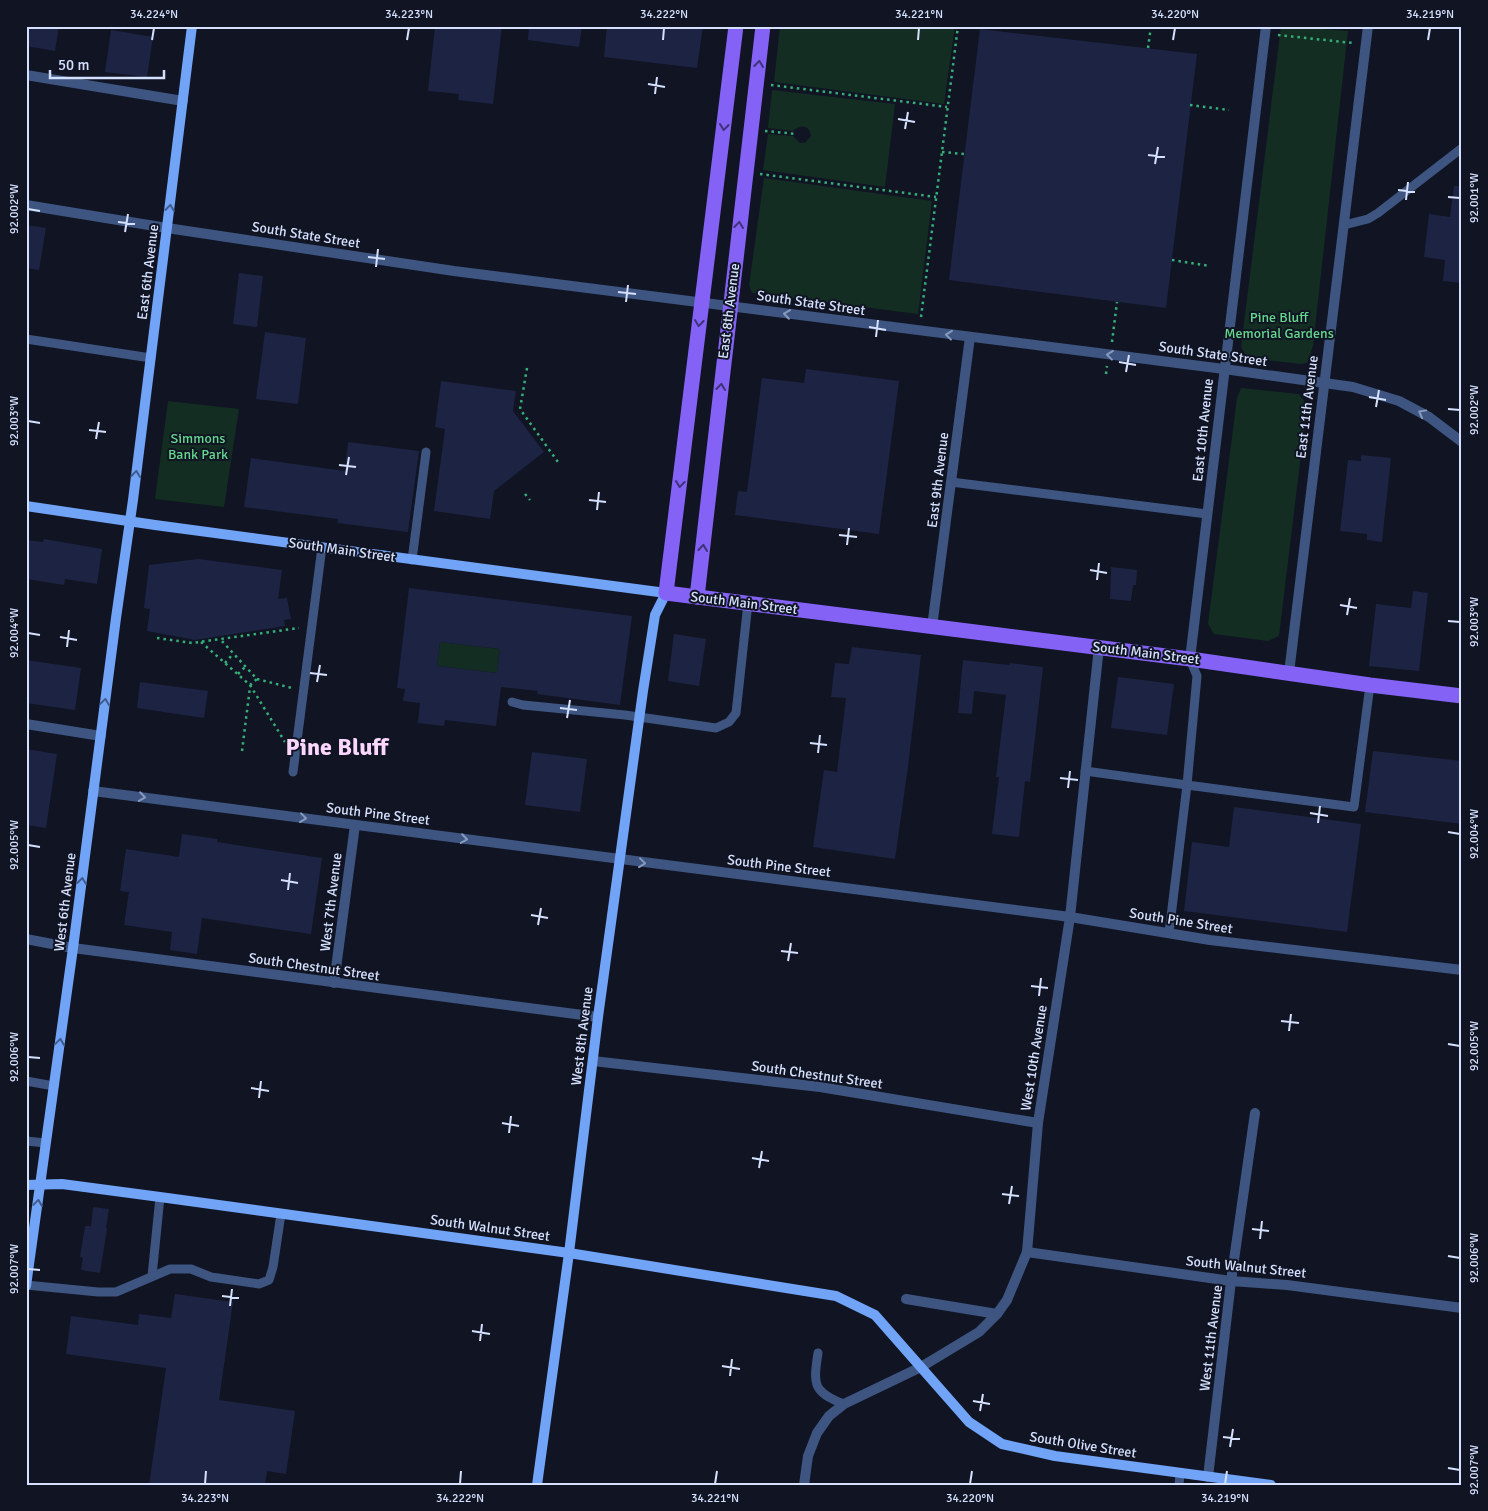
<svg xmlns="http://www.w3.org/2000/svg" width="1488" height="1511" viewBox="0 0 1488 1511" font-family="Signika,sans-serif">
<rect width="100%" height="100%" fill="#101423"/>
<g fill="#132d22">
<polygon points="780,26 955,26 944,104 774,82"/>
<polygon points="1281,26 1348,31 1313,346 1307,363 1300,364 1247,358 1241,347"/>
<path d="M 772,90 L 895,104 L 885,187 L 763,170 L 768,134 L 793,136 L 800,143 L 805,143 L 811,136 C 810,125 801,124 793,131 L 768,128 Z"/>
<polygon points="764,178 932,201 918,314 752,293 749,285"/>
<polygon points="1241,388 1299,394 1307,405 1279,636 1268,641 1214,634 1208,624 1237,398"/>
<polygon points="168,401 239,409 224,507 155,499"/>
<polygon points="440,642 500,649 497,673 437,666"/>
</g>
<g fill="#1d2443" fill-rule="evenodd">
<polygon points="26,26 59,26 55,51 26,46"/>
<polygon points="435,26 502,26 493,104 458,100 459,94 428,91"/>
<polygon points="529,26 582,26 579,47 528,40"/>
<polygon points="607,26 703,26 697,68 604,57"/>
<polygon points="980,29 1197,54 1166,308 949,280"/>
<polygon points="111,30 153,37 147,77 105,72"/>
<polygon points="1454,186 1462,186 1462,283 1443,281 1445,260 1424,257 1429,214 1450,217"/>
<polygon points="26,225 46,228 39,270 26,268"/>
<polygon points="239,273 263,276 257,327 233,324"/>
<polygon points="265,332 306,338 298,404 256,399"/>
<polygon points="806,369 899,381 879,534 735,515 738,491 747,492 762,378 804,383"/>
<polygon points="441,381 516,391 513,411 544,452 494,491 490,519 434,511 445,429 435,427"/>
<polygon points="348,442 419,451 408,532 338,523 338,519 244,507 251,458 345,471"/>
<polygon points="1361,455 1391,458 1382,542 1367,540 1367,534 1340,531 1348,460 1361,461"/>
<polygon points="44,539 102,549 97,584 65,579 64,585 26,579 26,540 43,542"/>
<polygon points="198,559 282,570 278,599 287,598 291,619 284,620 285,626 195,640 147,631 150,609 144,608 149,565"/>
<polygon points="1111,567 1137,570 1136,585 1133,585 1131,601 1110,599"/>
<path d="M 409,588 L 632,616 L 620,705 L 537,694 L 538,691 L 501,687 L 496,726 L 445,720 L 444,726 L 418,723 L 420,703 L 403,701 L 405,689 L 397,688 ZM 440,642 L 500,649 L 497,673 L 437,666 Z"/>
<polygon points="1413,591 1428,593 1419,671 1369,666 1376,604 1411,608"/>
<polygon points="674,634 706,639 699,686 668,681"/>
<polygon points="852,647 921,655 908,767 895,859 813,847 824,770 837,772 846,698 831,697 835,663 849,664"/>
<polygon points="26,660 81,668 75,710 26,703"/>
<polygon points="963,660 1009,665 1010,663 1043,667 1030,782 1025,781 1019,837 992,834 999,777 996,777 1006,695 974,691 972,714 958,713"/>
<polygon points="1118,677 1174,684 1167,735 1111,728"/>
<polygon points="140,682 208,691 204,718 137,708"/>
<polygon points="26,749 57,754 46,828 26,825"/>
<polygon points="1373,751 1462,761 1462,824 1365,812"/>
<polygon points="532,752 587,759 580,812 525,805"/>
<polygon points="1234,807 1361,824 1347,932 1184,911 1192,842 1229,847"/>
<polygon points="182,834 217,839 217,842 322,858 311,934 202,918 197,954 170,950 172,932 124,925 129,892 120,891 126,849 179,857"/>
<polygon points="93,1207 109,1209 106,1228 107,1229 100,1273 81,1270 83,1258 80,1257 85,1226 91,1226"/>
<polygon points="175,1294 233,1302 219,1400 295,1411 286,1474 267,1471 265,1485 149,1485 166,1368 66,1354 71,1316 138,1325 139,1314 171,1318"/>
</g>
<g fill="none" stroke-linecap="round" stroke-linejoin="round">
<g stroke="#36af78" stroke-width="2.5" stroke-dasharray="2.5 4" stroke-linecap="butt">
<polyline points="1278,35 1353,43"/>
<polyline points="1148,48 1151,26"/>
<polyline points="771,85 947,107"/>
<polyline points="1190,105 1229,110"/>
<polyline points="765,131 797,134"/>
<polyline points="942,152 964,154"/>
<polyline points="760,174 936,197"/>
<polyline points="1172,260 1210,266"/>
<polyline points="921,317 958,26"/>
<polyline points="1112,342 1117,302"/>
<polyline points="527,368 520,409 558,462"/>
<polyline points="1106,374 1107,366"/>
<polyline points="525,494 530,500"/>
<polyline points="157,638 192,643 299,628"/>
<polyline points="201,642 250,685 257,679 220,639"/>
<polyline points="225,663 233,654"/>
<polyline points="238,674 245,667"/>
<polyline points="257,679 292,688"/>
<polyline points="250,685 285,742"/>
<polyline points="242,751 250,687"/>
</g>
<g stroke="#3d5580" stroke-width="9">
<polyline points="1344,225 1368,219 1378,213 1462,148"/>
<polyline points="26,339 151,358"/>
<polyline points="951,482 1207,514"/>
<polyline points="412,560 426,452"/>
<polyline points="1190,659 1197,676 1187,785 1354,807 1370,685"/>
<polyline points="512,702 523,705 625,715 716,728 729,722 736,713 748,603"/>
<polyline points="1085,771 1187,785 1169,933"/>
<polyline points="293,772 322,547"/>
<polyline points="26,1081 54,1086"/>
<polyline points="26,1141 46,1143"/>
<polyline points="152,1276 160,1197"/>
<polyline points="26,1285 98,1292 116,1292 170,1269 191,1269 211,1277 259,1284 269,1280 273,1267 281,1214"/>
<path d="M 818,1353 C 813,1385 813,1392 844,1404"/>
<polyline points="1179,1485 1180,1473"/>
</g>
<g stroke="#3d5580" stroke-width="10">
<polyline points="26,75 183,101"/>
<polyline points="26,205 167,228 454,271 1224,369 1353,387 1399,401 1429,417 1462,442"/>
<polyline points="932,627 970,337"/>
<polyline points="1190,659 1266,26"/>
<polyline points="1289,673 1368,26"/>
<polyline points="26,724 101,736"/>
<polyline points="93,791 1070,917 1210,940 1462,970"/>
<polyline points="26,939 73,948 598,1017"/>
<polyline points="334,983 355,825"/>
<polyline points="593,1061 820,1087 1038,1123"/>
<polyline points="1027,1252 1231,1281 1287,1285 1462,1308"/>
<polyline points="906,1299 997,1314"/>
<polyline points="1208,1477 1231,1281 1255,1113"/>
<polyline points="804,1485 808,1456 817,1433 829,1416 844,1404 921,1367 979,1332 997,1314 1007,1300 1027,1252 1038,1123 1070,917 1099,647"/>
</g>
<g stroke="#71a3f7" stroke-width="10">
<polyline points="26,506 155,525 666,593 655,615 643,691 598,1017 569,1253 537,1485"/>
<polyline points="26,1185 62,1184 160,1197 569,1253 836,1296 875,1315 969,1422 1002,1444 1055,1456 1271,1485"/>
<polyline points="26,1286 73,948 116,618 133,500 192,26"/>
</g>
<g stroke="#8462f6" stroke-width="15">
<polyline points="736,26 666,593 1190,659 1370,685 1462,696"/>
<polyline points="697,597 763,26"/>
</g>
</g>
<defs><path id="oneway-chevron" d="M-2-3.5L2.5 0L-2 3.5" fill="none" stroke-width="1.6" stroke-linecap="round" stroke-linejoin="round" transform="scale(1.25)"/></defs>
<g stroke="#3e3377">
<use href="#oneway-chevron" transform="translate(759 64) rotate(-83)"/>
<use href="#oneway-chevron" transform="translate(724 127) rotate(97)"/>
<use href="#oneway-chevron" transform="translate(739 225) rotate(-83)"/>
<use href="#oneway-chevron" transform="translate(699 323) rotate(97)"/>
<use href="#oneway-chevron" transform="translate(721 387) rotate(-84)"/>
<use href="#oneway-chevron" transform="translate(680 484) rotate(97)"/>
<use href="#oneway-chevron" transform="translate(703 548) rotate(-84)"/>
</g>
<g stroke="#405c8d">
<use href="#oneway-chevron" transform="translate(170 208) rotate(-83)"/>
<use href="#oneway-chevron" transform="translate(136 474) rotate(-83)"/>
<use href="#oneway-chevron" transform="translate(105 702) rotate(-82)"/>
<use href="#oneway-chevron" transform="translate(82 881) rotate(-83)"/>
<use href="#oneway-chevron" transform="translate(60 1042) rotate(-82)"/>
<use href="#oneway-chevron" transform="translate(38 1203) rotate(-82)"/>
</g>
<g stroke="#889abe">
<use href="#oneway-chevron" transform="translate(787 314) rotate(-172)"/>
<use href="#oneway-chevron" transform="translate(949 335) rotate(-173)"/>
<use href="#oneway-chevron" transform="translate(1110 355) rotate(-173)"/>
<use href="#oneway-chevron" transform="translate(1422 413) rotate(-151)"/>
<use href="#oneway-chevron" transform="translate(142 797) rotate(8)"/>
<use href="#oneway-chevron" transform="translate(303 818) rotate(7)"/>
<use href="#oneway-chevron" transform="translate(464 839) rotate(8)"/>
<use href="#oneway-chevron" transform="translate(642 863) rotate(7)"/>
</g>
<path fill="none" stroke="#d4e0fd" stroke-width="2" d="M 152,40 L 154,28M 407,40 L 409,28M 663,40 L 664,28M 918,40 L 919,28M 1173,40 L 1175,28M 1428,40 L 1430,28M 648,84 L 665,87M 655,94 L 657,77M 898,119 L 915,122M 905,129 L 908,112M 1148,155 L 1165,157M 1155,164 L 1158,147M 1398,190 L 1415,192M 1448,197 L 1460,198M 1406,200 L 1408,182M 28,209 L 40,211M 118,222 L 135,224M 125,232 L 128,214M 368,257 L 385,259M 376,267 L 378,249M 618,292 L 636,294M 626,302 L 628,285M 869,327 L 886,330M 876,337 L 878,320M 1119,362 L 1136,365M 1126,372 L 1129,355M 1369,397 L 1386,400M 1376,407 L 1379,390M 1448,409 L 1460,410M 28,421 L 40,423M 89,430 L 106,432M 96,439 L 99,422M 339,465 L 356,467M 346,475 L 349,457M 589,500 L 606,502M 597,510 L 599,492M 839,535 L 857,537M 847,545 L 849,528M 1090,570 L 1107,573M 1097,580 L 1099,563M 1340,605 L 1357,608M 1347,615 L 1350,598M 1448,621 L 1460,622M 28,633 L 40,635M 60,637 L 77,640M 67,647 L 69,630M 310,673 L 327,675M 317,682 L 320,665M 560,708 L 577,710M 567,718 L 570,700M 810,743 L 827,745M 818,753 L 820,735M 1060,778 L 1078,780M 1068,788 L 1070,771M 1310,813 L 1328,816M 1318,823 L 1320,806M 1448,832 L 1460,834M 28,845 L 40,847M 281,880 L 298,883M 288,890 L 290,873M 531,915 L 548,918M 538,925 L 541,908M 781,951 L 798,953M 788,961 L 791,943M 1031,986 L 1048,988M 1039,996 L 1041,978M 1281,1021 L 1299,1023M 1289,1031 L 1291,1014M 1448,1044 L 1460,1046M 28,1057 L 40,1058M 251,1088 L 269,1091M 259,1098 L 261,1081M 502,1123 L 519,1126M 509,1133 L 511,1116M 752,1158 L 769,1161M 759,1168 L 762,1151M 1002,1194 L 1019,1196M 1009,1204 L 1012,1186M 1252,1229 L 1269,1231M 1260,1239 L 1262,1221M 1448,1256 L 1460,1258M 28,1269 L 40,1270M 222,1296 L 239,1298M 230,1306 L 232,1289M 472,1331 L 490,1334M 480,1341 L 482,1324M 722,1366 L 740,1369M 730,1376 L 732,1359M 973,1401 L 990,1404M 980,1411 L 983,1394M 1223,1437 L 1240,1439M 1230,1447 L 1233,1429M 1448,1468 L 1460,1470M 205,1484 L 206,1471M 460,1484 L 461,1471M 715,1484 L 717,1471M 970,1484 L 972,1471M 1225,1484 L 1227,1471"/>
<g text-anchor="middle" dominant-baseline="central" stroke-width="4" stroke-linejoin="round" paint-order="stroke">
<g font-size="14" fill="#d4e0fd" stroke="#101423">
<text transform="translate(306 235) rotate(9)">South State Street</text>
<text transform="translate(148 272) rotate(-83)">East 6th Avenue</text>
<text transform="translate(811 303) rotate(8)">South State Street</text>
<text transform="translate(729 311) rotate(-83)">East 8th Avenue</text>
<text transform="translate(1213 354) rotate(8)">South State Street</text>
<text transform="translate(1307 407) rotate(-83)">East 11th Avenue</text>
<text transform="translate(1203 430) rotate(-84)">East 10th Avenue</text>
<text transform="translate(938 480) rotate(-83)">East 9th Avenue</text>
<text transform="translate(342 550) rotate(8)">South Main Street</text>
<text transform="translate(744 603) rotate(7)">South Main Street</text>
<text transform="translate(1146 653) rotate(7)">South Main Street</text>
<text transform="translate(378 814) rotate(7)">South Pine Street</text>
<text transform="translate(779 866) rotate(7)">South Pine Street</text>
<text transform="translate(65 902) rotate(-83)">West 6th Avenue</text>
<text transform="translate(331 902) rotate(-83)">West 7th Avenue</text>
<text transform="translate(1181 921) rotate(9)">South Pine Street</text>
<text transform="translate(314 967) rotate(8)">South Chestnut Street</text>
<text transform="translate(582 1036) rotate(-83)">West 8th Avenue</text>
<text transform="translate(1034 1058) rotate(-81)">West 10th Avenue</text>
<text transform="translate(817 1075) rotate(8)">South Chestnut Street</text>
<text transform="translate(490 1228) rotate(8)">South Walnut Street</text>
<text transform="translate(1246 1267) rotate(6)">South Walnut Street</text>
<text transform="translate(1211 1338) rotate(-83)">West 11th Avenue</text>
<text transform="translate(1083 1445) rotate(9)">South Olive Street</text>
</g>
<g font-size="14" fill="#64d98d" stroke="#101423">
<text x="1279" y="317">Pine Bluff<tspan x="1279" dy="16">Memorial Gardens</tspan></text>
<text x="198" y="438">Simmons<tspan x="198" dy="16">Bank Park</tspan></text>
</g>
<g font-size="24" font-weight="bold" fill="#fbd6fd" stroke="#101423">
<text x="337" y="747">Pine Bluff</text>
</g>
</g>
<rect width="1488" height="1511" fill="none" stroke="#101423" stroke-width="55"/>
<path d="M50 70v8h114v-8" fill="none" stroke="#d4e0fd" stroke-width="2.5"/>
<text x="58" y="70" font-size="15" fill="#d4e0fd" stroke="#101423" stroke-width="4" paint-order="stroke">50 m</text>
<rect x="28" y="28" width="1432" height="1456" fill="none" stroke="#d4e0fd" stroke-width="2"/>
<g font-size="12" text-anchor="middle" fill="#d4e0fd">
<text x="154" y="18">34.224°N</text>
<text x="409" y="18">34.223°N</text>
<text x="664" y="18">34.222°N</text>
<text x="919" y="18">34.221°N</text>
<text x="1175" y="18">34.220°N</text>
<text x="1430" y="18">34.219°N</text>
<text transform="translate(1474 198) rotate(-90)" y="4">92.001°W</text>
<text transform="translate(14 209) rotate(-90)" y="4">92.002°W</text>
<text transform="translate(1474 410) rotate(-90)" y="4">92.002°W</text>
<text transform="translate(14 421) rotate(-90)" y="4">92.003°W</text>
<text transform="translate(1474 622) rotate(-90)" y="4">92.003°W</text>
<text transform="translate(14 633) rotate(-90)" y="4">92.004°W</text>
<text transform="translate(1474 834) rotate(-90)" y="4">92.004°W</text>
<text transform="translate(14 845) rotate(-90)" y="4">92.005°W</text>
<text transform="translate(1474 1046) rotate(-90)" y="4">92.005°W</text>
<text transform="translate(14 1057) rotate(-90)" y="4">92.006°W</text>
<text transform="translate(1474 1258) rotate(-90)" y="4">92.006°W</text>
<text transform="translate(14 1269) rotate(-90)" y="4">92.007°W</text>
<text transform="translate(1474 1470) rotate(-90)" y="4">92.007°W</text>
<text x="205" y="1502">34.223°N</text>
<text x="460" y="1502">34.222°N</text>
<text x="715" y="1502">34.221°N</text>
<text x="970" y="1502">34.220°N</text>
<text x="1225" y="1502">34.219°N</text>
</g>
</svg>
